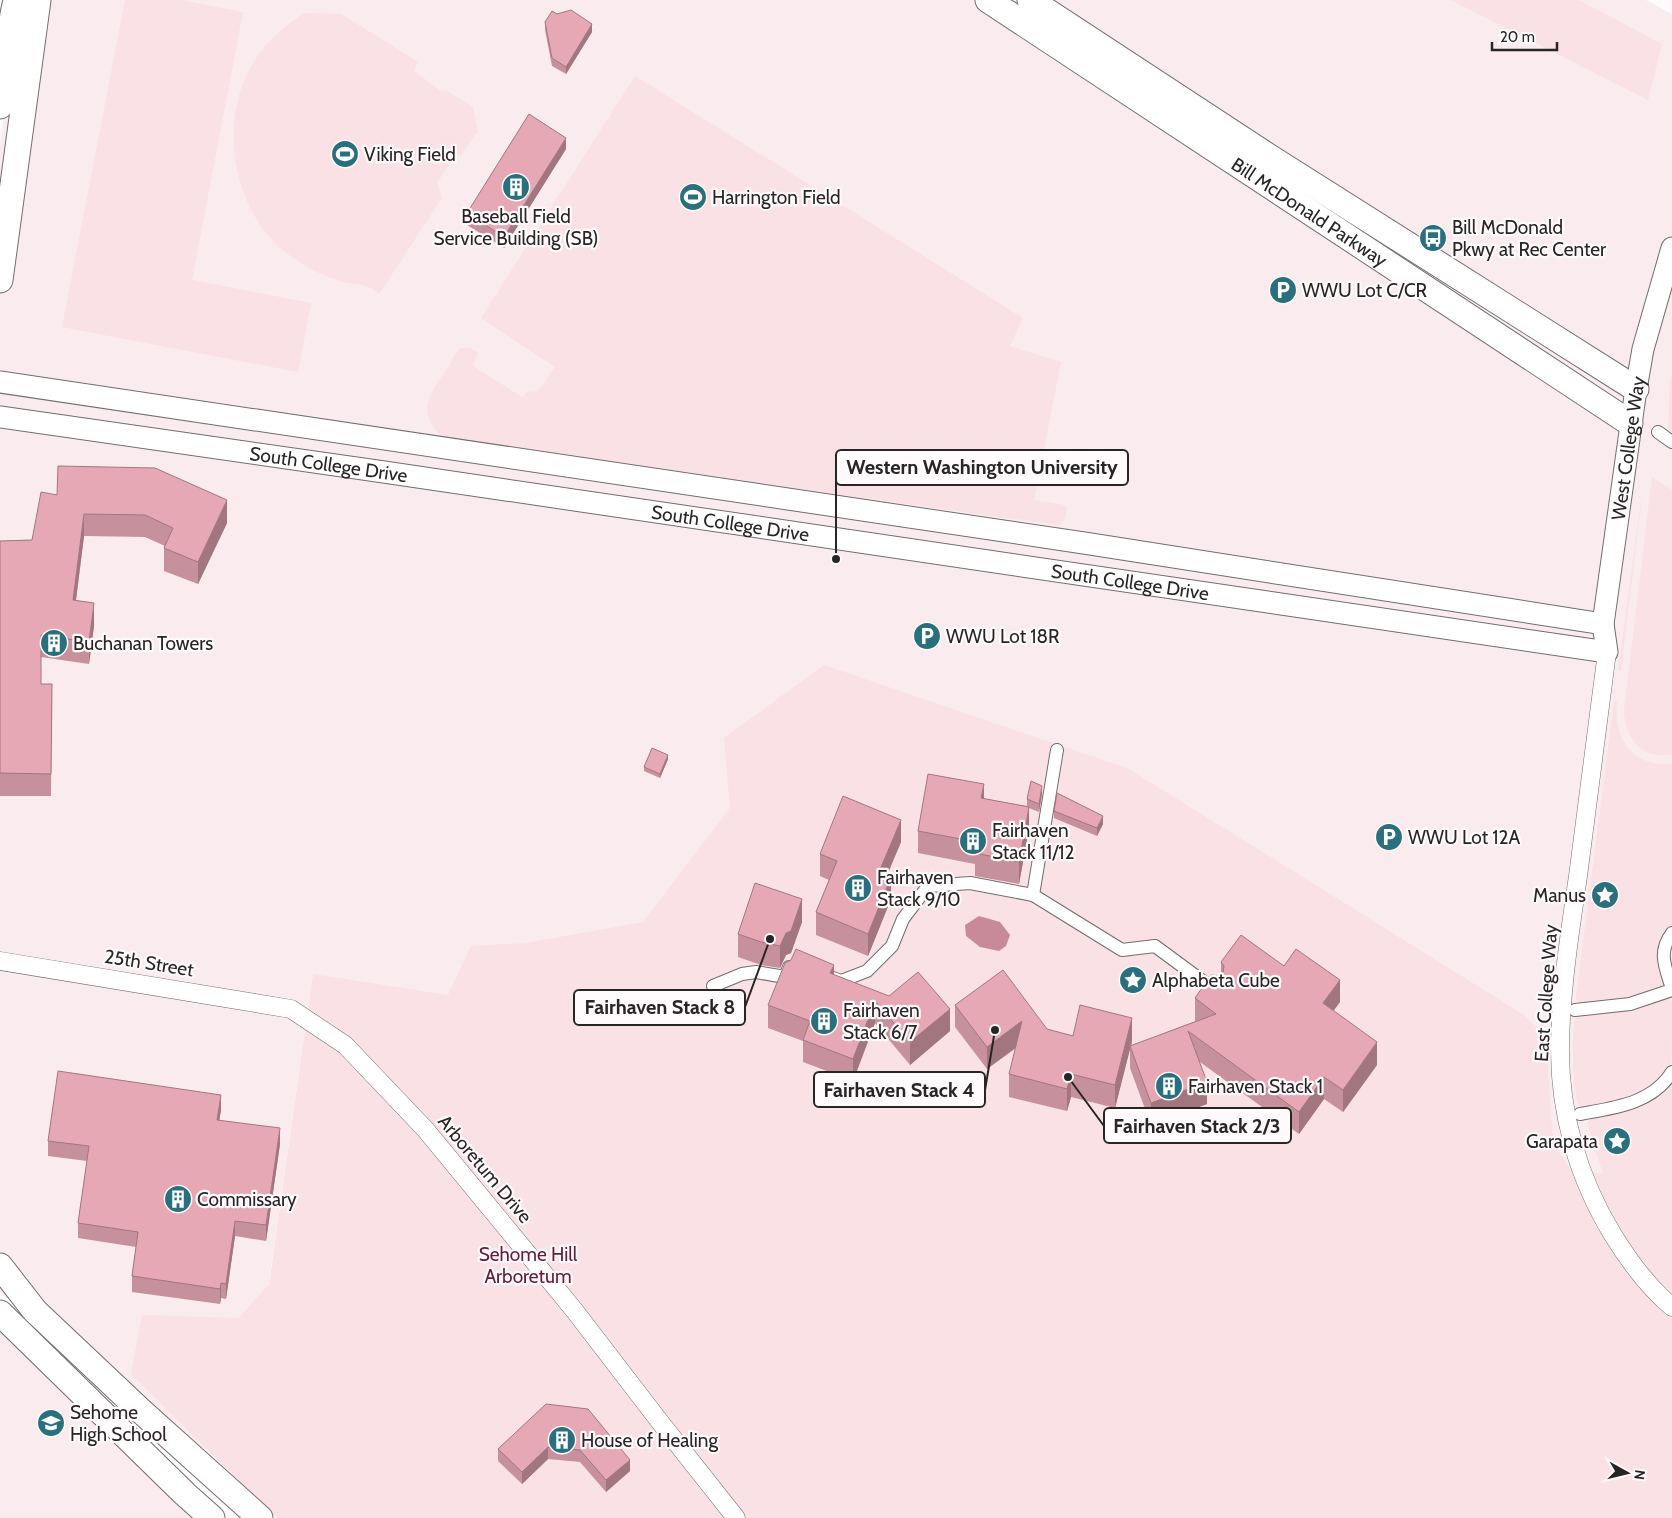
<svg xmlns="http://www.w3.org/2000/svg" width="1672" height="1518" viewBox="0 0 1672 1518" font-family="Cabin,sans-serif">
<rect width="100%" height="100%" fill="#fffafb"/>
<g fill="#faebee">
<polygon points="25,0 1646,0 1672,14 1672,1327 313,974 241,1477 0,1292 0,145 18,19"/>
<polygon points="0,1328 203,1518 0,1518"/>
</g>
<g fill="#f9e1e6">
<polygon points="125,0 180,0 243,12 192,280 311,303 298,372 62,327"/>
<polygon points="1451,0 1579,0 1662,44 1648,100"/>
<path d="M 304,13 L 341,14 L 418,62 L 414,71 L 442,92 L 446,90 L 473,107 L 478,131 L 461,155 L 456,154 L 437,183 L 442,198 L 379,294 C 375,291 370,287 366,286 C 358,284 349,284 340,281 C 319,275 300,264 284,251 C 232,208 219,124 251,66 C 264,44 283,27 304,13 Z"/>
<path d="M 635,76 L 1023,318 L 1010,346 L 1061,362 L 1034,500 L 1060,504 L 1067,507 C 1067,515 1065,520 1059,525 L 607,463 L 444,438 C 419,416 425,400 442,376 C 448,367 453,358 459,349 C 467,347 471,348 478,352 L 473,366 L 522,397 L 527,392 L 538,391 L 555,367 L 481,318 Z"/>
<path d="M 1671,376 L 1672,377 L 1672,432 L 1668,429 C 1670,411 1668,394 1671,376 Z"/>
<polygon points="1645,472 1621,671 1618,671"/>
<path d="M 1652,477 L 1672,490 L 1672,754 C 1642,761 1625,738 1624,711 Z"/>
<path d="M 824,665 L 1129,769 L 1524,1015 L 1546,1038 L 1553,1143 L 1570,1169 L 1603,1174 L 1588,1126 L 1589,1122 L 1592,1118 C 1619,1109 1654,1105 1672,1082 L 1672,1518 L 276,1518 L 131,1374 L 142,1315 L 239,1318 L 269,1284 L 313,974 L 448,995 L 471,946 L 526,943 L 643,922 L 730,808 L 724,738 Z"/>
<path d="M 1614,701 L 1617,701 C 1613,739 1632,767 1672,764 L 1672,925 C 1649,946 1665,961 1664,986 L 1629,999 L 1581,1004 L 1576,1000 L 1576,997 Z"/>
<path d="M 1668,997 L 1672,1003 C 1672,1014 1672,1057 1671,1065 C 1668,1071 1662,1079 1657,1083 C 1643,1093 1592,1114 1578,1104 C 1573,1092 1571,1034 1575,1021 C 1576,1017 1577,1017 1579,1015 Z"/>
</g>
<polygon fill="#c88a99" points="979,916 1000,922 1010,935 1006,946 999,951 980,947 966,936 965,925"/>
<g fill="none" stroke-linecap="round" stroke-linejoin="round">
<g stroke="#726d6e" stroke-width="14">
<g id="pedestrian">
<polyline points="1658,432 1672,442"/>
<polyline points="1057,750 1033,895 1122,950 1155,946 1216,991"/>
<path d="M 1672,933 C 1657,953 1666,968 1672,989"/>
<polyline points="830,977 841,981 867,971 892,946 903,919 928,886 970,883 1033,895"/>
<polyline points="713,986 742,974 756,972 785,977 789,967"/>
<polyline points="1575,1010 1630,1004 1672,990"/>
<path d="M 1580,1114 C 1613,1108 1652,1104 1672,1072"/>
</g>
</g>
<g stroke="#726d6e" stroke-width="19">
<g id="minor">
<path d="M 1607,652 C 1597,727 1588,801 1578,876 C 1570,932 1561,988 1560,1045 C 1559,1112 1578,1178 1613,1235 C 1629,1261 1648,1287 1672,1307"/>
<polyline points="0,961 291,1009 345,1045 425,1129 574,1310 660,1422 736,1518"/>
</g>
</g>
<g stroke="#726d6e" stroke-width="23">
<g id="tertiary">
<polyline points="0,382 1084,543 1603,624"/>
<path id="s1" d="M 0,417 L 384,472 L 1607,652 L 1603,624 L 1636,389 L 1643,349 L 1672,248"/>
</g>
</g>
<g stroke="#726d6e" stroke-width="27">
<g id="secondary">
<path id="s2" d="M 988,0 L 1630,423"/>
<polyline points="1030,0 1271,158 1636,389"/>
<polyline points="0,106 13,14 16,0"/>
<polyline points="0,280 38,0"/>
<polyline points="0,1266 35,1311 141,1411 260,1518"/>
<polyline points="0,1313 185,1494 212,1518"/>
</g>
</g>
<use href="#pedestrian" stroke="#fff" stroke-width="12"/>
<use href="#minor" stroke="#fff" stroke-width="18"/>
<use href="#tertiary" stroke="#fff" stroke-width="21"/>
<use href="#secondary" stroke="#fff" stroke-width="25"/>
</g>
<g fill="#c7909d">
<polygon points="557,14 592,32 566,74 552,66 545,30 545,22"/>
<polygon points="566,149 504,248 467,225 467,213"/>
<polygon points="57,495 227,523 198,584 164,571 164,548 165,546 145,537 84,536 76,601 94,626 89,664 41,657 41,684 52,684 51,796 0,796 0,541 32,540"/>
<polygon points="668,759 660,778 644,771 644,767"/>
<polygon points="1042,794 1039,812 1029,808 1029,829 1019,884 975,876 975,864 918,853 918,831 984,799 1027,806 1027,799"/>
<polygon points="1054,811 1103,824 1097,836 1054,818"/>
<polygon points="901,842 887,875 891,899 868,956 816,935 816,912 829,880 820,876 820,854"/>
<polygon points="802,922 791,953 786,955 780,968 761,965 738,957 738,934"/>
<polygon points="1221,962 1284,966 1340,1002 1333,1011 1377,1065 1343,1112 1324,1099 1299,1134 1200,1062 1207,1104 1151,1125 1130,1068 1130,1049 1115,1108 1071,1097 1067,1111 1009,1097 1009,1074 1016,1048 987,1069 955,1027 955,1005 1073,1036 1132,1040 1131,1046 1196,1021 1195,1021 1195,998 1221,975"/>
<polygon points="834,975 950,1031 910,1065 875,1023 853,1081 803,1062 803,1041 768,1028 768,1005"/>
<polygon points="221,1110 219,1120 280,1144 266,1241 235,1236 226,1299 221,1298 220,1304 132,1292 132,1276 136,1247 78,1238 78,1223 87,1161 48,1156 48,1141"/>
<polygon points="546,1404 630,1471 606,1492 580,1462 548,1459 522,1484 498,1461 498,1449"/>
</g>
<g fill="#a2767f">
<polygon points="592,24 592,32 566,74 566,67"/>
<polygon points="566,138 566,149 504,248 504,237"/>
<polygon points="227,500 227,523 198,584 198,562"/>
<polygon points="84,514 84,536 73,622 73,600"/>
<polygon points="94,603 94,626 89,664 89,642"/>
<polygon points="668,755 668,759 660,778 660,774"/>
<polygon points="984,784 984,807 981,798"/>
<polygon points="1042,786 1042,794 1039,812 1039,804"/>
<polygon points="1029,807 1029,829 1019,884 1019,862"/>
<polygon points="1103,816 1103,824 1097,836 1097,828"/>
<polygon points="901,820 901,842 879,894 879,872"/>
<polygon points="891,877 891,899 868,956 868,934"/>
<polygon points="802,899 802,922 791,953 786,955 780,968 780,946"/>
<polygon points="834,965 834,987 830,973"/>
<polygon points="1340,980 1340,1002 1323,1025 1323,1003"/>
<polygon points="875,1001 875,1023 853,1081 853,1059"/>
<polygon points="950,1009 950,1031 910,1065 910,1042"/>
<polygon points="1132,1018 1132,1040 1131,1047 1130,1046 1130,1049 1115,1108 1115,1085"/>
<polygon points="1022,1021 1022,1043 987,1069 987,1047"/>
<polygon points="1377,1042 1377,1065 1343,1112 1343,1090"/>
<polygon points="1071,1074 1071,1097 1067,1111 1067,1089"/>
<polygon points="1324,1077 1324,1099 1299,1134 1299,1112"/>
<polygon points="1207,1082 1207,1104 1151,1125 1151,1103"/>
<polygon points="221,1095 221,1110 217,1135 217,1120"/>
<polygon points="280,1128 280,1144 266,1241 266,1225"/>
<polygon points="235,1221 235,1236 226,1299 226,1284"/>
<polygon points="221,1283 221,1298 220,1304 220,1289"/>
<polygon points="548,1447 548,1459 522,1484 522,1472"/>
<polygon points="630,1460 630,1471 606,1492 606,1480"/>
</g>
<g fill="#e7a8b6" stroke="#a2767f">
<polygon points="571,10 592,24 566,67 552,58 545,22 552,11 557,14"/>
<polygon points="529,114 566,138 504,237 467,213"/>
<polygon points="58,466 155,468 227,500 198,562 164,548 173,528 145,515 84,514 73,600 94,603 89,642 41,635 41,684 52,684 51,774 0,773 0,541 32,540 41,492 57,495"/>
<polygon points="652,748 668,755 660,774 644,767"/>
<polygon points="928,774 984,784 981,798 1029,807 1019,862 975,853 977,842 918,831"/>
<polygon points="1031,781 1042,786 1039,804 1027,799"/>
<polygon points="1057,793 1103,816 1097,828 1054,811"/>
<polygon points="843,796 901,820 879,872 891,877 868,934 816,912 837,861 820,854"/>
<polygon points="755,883 802,899 791,931 786,933 780,946 761,942 738,934"/>
<polygon points="1241,935 1284,966 1296,949 1340,980 1323,1003 1377,1042 1343,1090 1324,1077 1299,1112 1188,1031 1207,1082 1151,1103 1130,1046 1216,1014 1195,998 1211,975 1219,976 1223,973 1224,966 1221,962"/>
<polygon points="796,949 834,965 830,973 889,996 918,972 950,1009 910,1042 875,1001 853,1059 803,1040 810,1021 768,1005 785,963 791,960"/>
<polygon points="1003,970 1047,1029 1073,1036 1080,1005 1132,1018 1115,1085 1071,1074 1067,1089 1009,1074 1022,1021 987,1047 955,1005"/>
<polygon points="58,1071 221,1095 217,1120 280,1128 266,1225 235,1221 226,1284 221,1283 220,1289 132,1276 138,1232 78,1223 89,1146 48,1141"/>
<polygon points="546,1404 588,1409 630,1460 606,1480 580,1450 548,1447 522,1472 498,1449"/>
</g>
<defs>
<g id="stadium-disc" transform="scale(1.4375)"><circle r="9.5" fill="#296f7d" stroke="#fffafb"/><path d="M0-5a6.5 5 0 1 0 0 10a6.5 5 0 1 0 0-10ZM-3.5-1.8h7v3.6h-7Z" fill="#fff"/></g>
<g id="building-disc" transform="scale(1.4375)"><circle r="9.5" fill="#296f7d" stroke="#fffafb"/><path d="M-4-6H4V6H1V3H-1V6H-4ZM-2.5-4.3h1.7v1.8h-1.7ZM.8-4.3h1.7v1.8H.8ZM-2.5-1h1.7V.8h-1.7ZM.8-1h1.7V.8H.8Z" fill="#fff"/></g>
<g id="bus-disc" transform="scale(1.4375)"><circle r="9.5" fill="#296f7d" stroke="#fffafb"/><path d="M-5-6H5V4H4V6H2V4H-2V6H-4V4H-5ZM-3.5-4V0h7V-4ZM-3.5 1.2v1.5H-2V1.2ZM2 1.2v1.5H3.5V1.2Z" fill="#fff"/></g>
<g id="parking-disc" transform="scale(1.4375)"><circle r="9.5" fill="#296f7d" stroke="#fffafb"/><path d="M-3.5-5.5H1a3.5 3.5 0 0 1 0 7H-1V5.5H-3.5ZM-1-3.4V-.6H.8a1.4 1.4 0 0 0 0-2.8Z" fill="#fff"/></g>
<g id="sight-disc" transform="scale(1.4375)"><circle r="9.5" fill="#296f7d" stroke="#fffafb"/><path d="M0-6L1.8-2.2L6-1.7L2.9 1.2L3.7 5.4L0 3.3L-3.7 5.4L-2.9 1.2L-6-1.7L-1.8-2.2Z" fill="#fff"/></g>
<g id="school-disc" transform="scale(1.4375)"><circle r="9.5" fill="#296f7d" stroke="#fffafb"/><path d="M0-5L7-2L0 1L-7-2ZM-4 1L0 2.5L4 1V4Q0 6-4 4Z" fill="#fff"/></g>
</defs>
<g fill-rule="evenodd">
<use href="#stadium-disc" x="345" y="154"/>
<use href="#building-disc" x="516" y="187"/>
<use href="#stadium-disc" x="693" y="197"/>
<use href="#bus-disc" x="1433" y="238"/>
<use href="#parking-disc" x="1283" y="290"/>
<use href="#parking-disc" x="927" y="636"/>
<use href="#building-disc" x="54" y="643"/>
<use href="#parking-disc" x="1389" y="837"/>
<use href="#building-disc" x="973" y="841"/>
<use href="#building-disc" x="858" y="888"/>
<use href="#sight-disc" x="1605" y="895"/>
<use href="#sight-disc" x="1133" y="980"/>
<use href="#building-disc" x="824" y="1021"/>
<use href="#building-disc" x="1169" y="1086"/>
<use href="#sight-disc" x="1617" y="1141"/>
<use href="#building-disc" x="178" y="1199"/>
<use href="#school-disc" x="51" y="1423"/>
<use href="#building-disc" x="562" y="1440"/>
</g>
<g text-anchor="middle" dominant-baseline="central" stroke-width="4.5" stroke-linejoin="round" paint-order="stroke">
<g font-size="19" fill="#282526" stroke="#fffafb" text-anchor="start">
<text x="364" y="154">Viking Field</text>
<text x="712" y="197">Harrington Field</text>
<text x="516" y="216" text-anchor="middle">Baseball Field<tspan x="516" dy="22">Service Building (SB)</tspan></text>
<text x="1452" y="227">Bill McDonald<tspan x="1452" dy="22">Pkwy at Rec Center</tspan></text>
<text x="1302" y="290">WWU Lot C/CR</text>
<text x="946" y="636">WWU Lot 18R</text>
<text x="73" y="643">Buchanan Towers</text>
<text x="992" y="830">Fairhaven<tspan x="992" dy="22">Stack 11/12</tspan></text>
<text x="1408" y="837">WWU Lot 12A</text>
<text x="877" y="877">Fairhaven<tspan x="877" dy="22">Stack 9/10</tspan></text>
<text x="1586" y="895" text-anchor="end">Manus</text>
<text x="1152" y="980">Alphabeta Cube</text>
<text x="843" y="1010">Fairhaven<tspan x="843" dy="22">Stack 6/7</tspan></text>
<text x="1188" y="1086">Fairhaven Stack 1</text>
<text x="1598" y="1141" text-anchor="end">Garapata</text>
<text x="197" y="1199">Commissary</text>
<text x="70" y="1412">Sehome<tspan x="70" dy="22">High School</tspan></text>
<text x="581" y="1440">House of Healing</text>
</g>
<g font-size="19" fill="#282526" stroke="#fffafb">
<text stroke="none"><textPath href="#s2" startOffset="385">Bill McDonald Parkway</textPath></text>
<text stroke="none"><textPath href="#s1" startOffset="1830">West College Way</textPath></text>
<text stroke="none"><textPath href="#s1" startOffset="332">South College Drive</textPath></text>
<text stroke="none"><textPath href="#s1" startOffset="738">South College Drive</textPath></text>
<text stroke="none"><textPath href="#s1" startOffset="1142">South College Drive</textPath></text>
<text transform="translate(149 963) rotate(9)">25th Street</text>
<text transform="translate(1546 993) rotate(-86)">East College Way</text>
<text transform="translate(485 1169) rotate(50)">Arboretum Drive</text>
</g>
<g font-size="19" fill="#641b34" stroke="#fffafb">
<text x="528" y="1254">Sehome Hill<tspan x="528" dy="22">Arboretum</tspan></text>
</g>
</g>
<path fill="none" stroke="#282526" stroke-width="2" d="M836 559L836 467M770 939L745 1007M995 1030L985 1090M1068 1077L1104 1126"/>
<g fill="#282526" stroke="#fffafb" stroke-width="2">
<circle cx="836" cy="559" r="5"/>
<circle cx="770" cy="939" r="5"/>
<circle cx="995" cy="1030" r="5"/>
<circle cx="1068" cy="1077" r="5"/>
</g>
<g fill="#fffafb" stroke="#282526" stroke-width="2">
<rect x="836" y="450" width="292" height="35" rx="5"/>
<rect x="574" y="990" width="171" height="35" rx="5"/>
<rect x="814" y="1072" width="171" height="35" rx="5"/>
<rect x="1104" y="1108" width="187" height="35" rx="5"/>
</g>
<g font-size="20" text-anchor="middle" font-weight="bold" fill="#282526">
<text x="982" y="474">Western Washington University</text>
<text x="660" y="1014">Fairhaven Stack 8</text>
<text x="899" y="1097">Fairhaven Stack 4</text>
<text x="1197" y="1133">Fairhaven Stack 2/3</text>
</g>
<g transform="translate(1627 1473) rotate(98)" stroke="#fffafb" stroke-width="4" paint-order="stroke">
<path d="M0-4L9 19L0 12L-9 19Z" fill="#282526"/>
<text y="-8" font-size="14" font-weight="bold" text-anchor="middle" fill="#282526">N</text>
</g>
<path d="M1492 42v8h65v-8" fill="none" stroke="#282526" stroke-width="2.5"/>
<text x="1500" y="42" font-size="15" fill="#282526" stroke="#fffafb" stroke-width="4" paint-order="stroke">20 m</text>
</svg>
